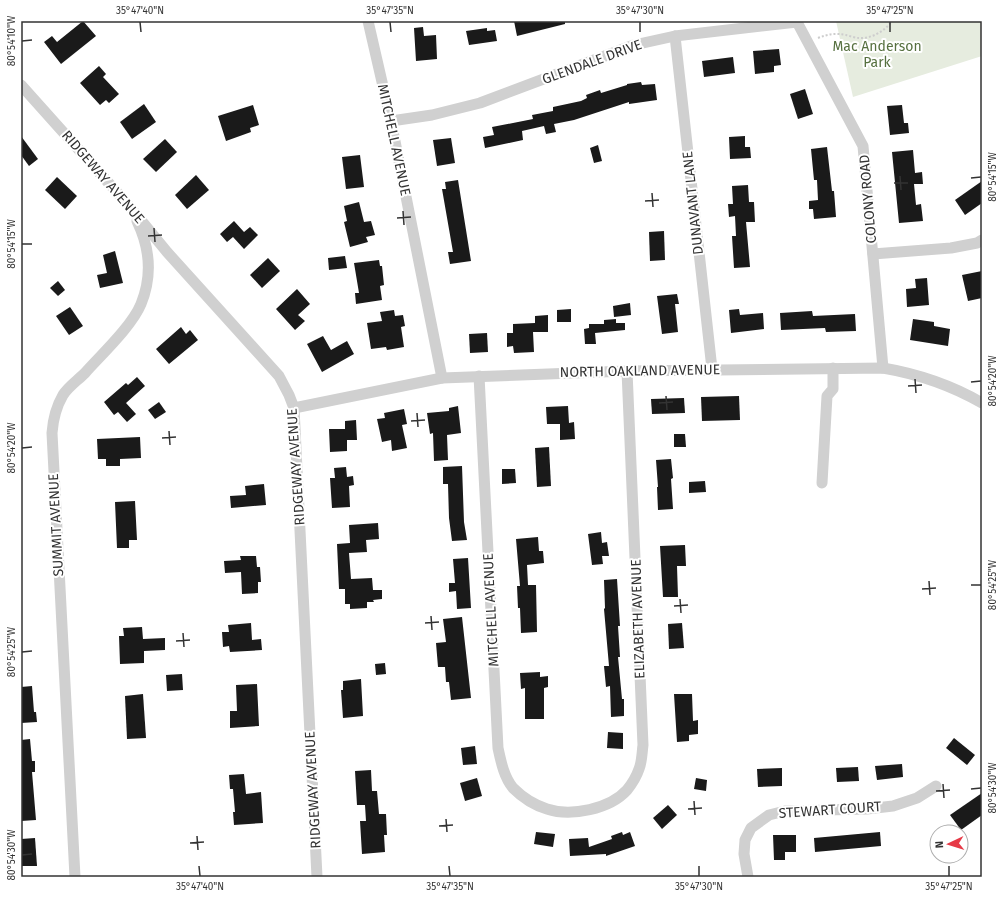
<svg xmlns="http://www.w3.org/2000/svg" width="1003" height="898" viewBox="0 0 1003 898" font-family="'Fira Sans',sans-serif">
<rect width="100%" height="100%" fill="#fff"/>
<polygon fill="#e6ecdf" points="836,21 982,21 982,56 853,97"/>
<g fill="#1a1a1a">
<polygon points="83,21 96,36 61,64 44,42 52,36 57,42"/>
<polygon points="514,21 565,21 565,24 517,36"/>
<polygon points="423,27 424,36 436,35 437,59 416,61 414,28"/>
<polygon points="487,28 487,31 495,30 497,41 469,45 466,31"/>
<polygon points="779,49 781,65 774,66 774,72 755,74 753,51"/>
<polygon points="733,57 735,73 704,77 702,61"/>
<polygon points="99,66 106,74 103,77 119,94 109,103 106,100 100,105 80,83"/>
<polygon points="641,82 642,85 655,84 657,100 629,104 629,102 574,120 554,124 556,132 546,134 544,126 522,131 523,140 485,148 483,137 494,135 492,127 533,119 532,115 553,111 553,107 581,101 587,98 586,95 600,90 601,93 627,85 627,84"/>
<polygon points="805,89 813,114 798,119 790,94"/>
<polygon points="144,104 156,122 132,139 120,122"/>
<polygon points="253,105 259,125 250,128 251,132 226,141 218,116"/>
<polygon points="902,105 904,123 908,123 909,133 890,135 887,106"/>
<polygon points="21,136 38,159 29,166 21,155"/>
<polygon points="745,136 745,147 750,147 751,158 730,159 729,137"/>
<polygon points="451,138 455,163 437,166 433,140"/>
<polygon points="165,139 177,152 156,172 143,159"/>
<polygon points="598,145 602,161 594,163 590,148"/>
<polygon points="827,147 832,191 834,191 836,217 814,219 813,209 809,209 809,201 818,200 817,180 814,180 811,149"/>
<polygon points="913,150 915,173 922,172 923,184 914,184 916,205 921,204 923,221 899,223 892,152"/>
<polygon points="360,155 364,187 346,189 342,157"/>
<polygon points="196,175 209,190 187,209 175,195"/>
<polygon points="57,177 77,196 65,209 45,190"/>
<polygon points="458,180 471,261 450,264 448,252 453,252 442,189 446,189 445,182"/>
<polygon points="982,181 982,203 965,215 955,200"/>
<polygon points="748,185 749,202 754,202 755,222 746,222 750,267 734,268 732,236 736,236 735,216 729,217 728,204 733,204 732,186"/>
<polygon points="359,202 364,222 371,221 375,235 366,237 368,242 350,247 344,222 347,221 344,206"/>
<polygon points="234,221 244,232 250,227 258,235 244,249 233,237 227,242 220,234"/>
<polygon points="664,231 665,260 650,261 649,232"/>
<polygon points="115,251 123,283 100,288 97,275 107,273 103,255"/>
<polygon points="345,256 347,268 329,270 328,258"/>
<polygon points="268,258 280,271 262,288 250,275"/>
<polygon points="379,260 380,266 382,266 384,285 380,286 382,300 356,304 355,293 359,293 354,263"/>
<polygon points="982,271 982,298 968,301 962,275"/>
<polygon points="927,278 929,305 907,307 906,289 916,288 915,279"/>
<polygon points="58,281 65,290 58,296 50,288"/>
<polygon points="297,289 310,304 298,315 305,321 295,330 276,309"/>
<polygon points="677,294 679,304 675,304 678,332 662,334 657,296"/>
<polygon points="630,303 631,315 614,317 613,306"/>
<polygon points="70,307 83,326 69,335 56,316"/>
<polygon points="571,309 571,322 557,322 557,310"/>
<polygon points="739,309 740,315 763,313 764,329 731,333 729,310"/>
<polygon points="394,310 395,316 403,315 405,326 401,327 404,347 387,350 386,347 371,349 367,323 382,321 380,312"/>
<polygon points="812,311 813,316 855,314 856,331 826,332 825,328 781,330 780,313"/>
<polygon points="548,315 548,332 533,332 534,352 514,353 513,346 507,347 507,333 513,333 513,324 535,323 535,316"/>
<polygon points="616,319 616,323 625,323 625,330 595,333 596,344 585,344 584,329 589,328 589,324 604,324 604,320"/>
<polygon points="913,319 934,322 934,326 950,329 948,346 910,340"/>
<polygon points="181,327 186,334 190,330 198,340 169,364 156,349"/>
<polygon points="487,333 488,352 470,353 469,334"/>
<polygon points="323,336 331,350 347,341 354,354 322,372 307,344"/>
<polygon points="137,377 145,386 126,403 136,414 127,422 118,412 114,415 104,402 126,383 128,385"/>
<polygon points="739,396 740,420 702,421 701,397"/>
<polygon points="684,398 685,413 652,414 651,399"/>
<polygon points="159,402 166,412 155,419 148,410"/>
<polygon points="458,406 461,433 447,435 448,460 434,461 433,433 430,434 427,413 449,411 449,408"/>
<polygon points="568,406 569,423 574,422 575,439 560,440 560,424 547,424 546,407"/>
<polygon points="404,409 407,424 402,425 407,448 392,451 391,440 382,442 377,419 385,418 384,413"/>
<polygon points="356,420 357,440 347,440 347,451 330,452 329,429 345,429 345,421"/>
<polygon points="674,434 685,434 686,447 674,447"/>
<polygon points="140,437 141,458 120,459 120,466 106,466 106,459 98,459 97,439"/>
<polygon points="549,447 551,486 537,487 535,448"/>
<polygon points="671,459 673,478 671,479 673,509 658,510 657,487 658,487 656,460"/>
<polygon points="462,466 464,522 467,540 452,541 449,518 448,484 443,484 443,467"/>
<polygon points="346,467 347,477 353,476 354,485 349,486 350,507 332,508 330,478 335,478 334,468"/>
<polygon points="502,469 515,469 516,483 502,484"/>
<polygon points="705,481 706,492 689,493 689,482"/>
<polygon points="264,484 266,505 231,508 230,496 246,495 245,486"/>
<polygon points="135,501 137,540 129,540 129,548 117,548 115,502"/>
<polygon points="378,523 379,539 366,540 367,552 349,553 351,579 372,578 373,590 382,590 382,599 373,600 374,602 367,602 367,608 350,609 350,604 345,604 345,589 339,589 337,544 350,543 349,525"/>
<polygon points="601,532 602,543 607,542 609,556 602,556 603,564 592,565 588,534"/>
<polygon points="538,537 539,551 543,551 544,563 527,565 528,585 536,585 537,632 521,633 520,608 518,608 517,586 520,586 516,539"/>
<polygon points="685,545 686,566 677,566 678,597 663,597 660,546"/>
<polygon points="240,556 256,556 257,567 260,567 261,582 258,582 258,593 242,594 241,572 225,573 224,561 241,560"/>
<polygon points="468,558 471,608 457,609 456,591 449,592 449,583 455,583 453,559"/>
<polygon points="617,579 620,626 618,626 620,657 618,657 622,699 624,699 624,716 611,717 610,686 606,687 604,666 609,666 604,609 605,608 604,580"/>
<polygon points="462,617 471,698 451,700 449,682 446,682 445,667 438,667 436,643 446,642 443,619"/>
<polygon points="251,623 252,640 261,639 262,650 230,652 229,646 223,647 222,632 229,632 228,625"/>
<polygon points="682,623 684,648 669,649 668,624"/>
<polygon points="142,627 143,639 165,638 165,650 144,651 144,663 120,664 119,636 124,636 123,628"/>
<polygon points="385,663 386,674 376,675 375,664"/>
<polygon points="540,672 540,677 548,676 548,687 544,688 544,719 525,719 525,688 521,689 520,673"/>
<polygon points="182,674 183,690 167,691 166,675"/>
<polygon points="361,679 363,716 343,718 341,690 343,690 343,681"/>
<polygon points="257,684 259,726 230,728 230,711 237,711 236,685"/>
<polygon points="32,686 34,712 36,712 37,722 21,723 21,687"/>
<polygon points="143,694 146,738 127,739 125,696"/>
<polygon points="674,694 692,694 693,721 698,720 698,734 689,735 689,741 677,742"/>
<polygon points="608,732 623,733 623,749 607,748"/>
<polygon points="954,738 975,755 967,765 946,748"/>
<polygon points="30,739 32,761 35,761 35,772 32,772 36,820 21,821 21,740"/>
<polygon points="475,746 477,764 463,765 461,748"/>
<polygon points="902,764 903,777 877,780 875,766"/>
<polygon points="858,767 859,781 837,782 836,768"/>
<polygon points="782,768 782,786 758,787 757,769"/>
<polygon points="371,770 372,791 377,791 379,814 386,814 387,835 384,835 385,852 362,854 360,821 366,821 365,805 357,805 355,771"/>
<polygon points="244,774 246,794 261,792 263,823 234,825 233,812 235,812 233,789 230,789 229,775"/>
<polygon points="477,778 482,796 465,801 460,783"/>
<polygon points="696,778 707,780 706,791 694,789"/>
<polygon points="982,793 982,815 961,830 950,815"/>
<polygon points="668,805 677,815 662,829 653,818"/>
<polygon points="536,832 555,834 553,847 534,844"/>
<polygon points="622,832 623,835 630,832 635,846 606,856 606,854 570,856 569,839 588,838 589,847 612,839 611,836"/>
<polygon points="880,832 881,846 815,852 814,838"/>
<polygon points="773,835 796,835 796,852 785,852 785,860 774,860"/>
<polygon points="35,838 37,866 21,866 21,839"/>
</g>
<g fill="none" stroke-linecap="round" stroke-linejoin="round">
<path stroke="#cdcdcd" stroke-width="2" stroke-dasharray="2 2" stroke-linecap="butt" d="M 818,38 C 828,34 836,33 846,35 C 850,36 855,38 859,38 C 871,39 885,31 892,21"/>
<g stroke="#d0d0d0" stroke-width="11">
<polyline points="368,21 391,121 442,378"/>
<polyline points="675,36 712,369"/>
<polyline points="21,85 131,208 167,252 279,376 289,395 294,408 317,877"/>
<polyline points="391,121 432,115 480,103 634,45 675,36 797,22 863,146 883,368"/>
<polyline points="873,254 951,248 977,243 982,240"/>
<path d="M 479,376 L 498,748 C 501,762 504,777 513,788 C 522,797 534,805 547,809 C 571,817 610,809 627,790 C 631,785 637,775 639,769 C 642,762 642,752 643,745 L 627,371"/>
<path d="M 294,408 L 442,378 L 627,371 L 883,368 C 918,374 951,385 982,403"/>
<polyline points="822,483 827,396 833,389 833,368"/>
<path d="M 75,877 L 52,433 C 53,419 56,407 63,395 C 68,387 78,380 85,373 C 101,355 132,326 141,304 C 152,277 150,248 137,221"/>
<polyline points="748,877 744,854 745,840 751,828 769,815 785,811 867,809 893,806 917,798 936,786"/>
</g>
</g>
<path fill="none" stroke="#333" stroke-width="1.5" d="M 140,22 L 141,32M 390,22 L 391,32M 640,22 L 640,32M 890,22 L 890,32M 22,41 L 32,40M 900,176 L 901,190M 971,178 L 981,177M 894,183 L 908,183M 652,193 L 653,207M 645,201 L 659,200M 403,211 L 404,225M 397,218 L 411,217M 154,228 L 155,242M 148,236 L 162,235M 22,244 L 32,244M 915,379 L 916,393M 971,382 L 981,381M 908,386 L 922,385M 666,396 L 667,410M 659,403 L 673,402M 417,413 L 418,427M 411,421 L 425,420M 169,431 L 170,445M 162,438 L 176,437M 22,448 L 32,447M 929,581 L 930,595M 971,585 L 981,585M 922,589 L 936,588M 680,599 L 681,613M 674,606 L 688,605M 431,616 L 432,630M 425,623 L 439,622M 183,633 L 184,647M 176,641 L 190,640M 22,652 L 32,651M 943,784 L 944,798M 971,789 L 981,788M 936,791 L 950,790M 694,801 L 695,815M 688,809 L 702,808M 446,819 L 447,832M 439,826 L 453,825M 197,836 L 198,850M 190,843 L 204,842M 22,855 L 32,854M 199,866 L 200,876M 449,866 L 450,876M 699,866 L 699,876M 949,866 L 949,876"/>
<g text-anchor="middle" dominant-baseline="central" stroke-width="4" stroke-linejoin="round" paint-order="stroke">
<g font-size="14" fill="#56703f" stroke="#fff">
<text x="877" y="46">Mac Anderson<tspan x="877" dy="16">Park</tspan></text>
</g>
<g font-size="14" fill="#333" stroke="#fff">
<text transform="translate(592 62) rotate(-20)">GLENDALE DRIVE</text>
<text transform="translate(394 140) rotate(78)">MITCHELL AVENUE</text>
<text transform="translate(103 177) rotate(49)">RIDGEWAY AVENUE</text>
<text transform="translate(868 199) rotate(-95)">COLONY ROAD</text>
<text transform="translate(693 203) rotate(-96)">DUNAVANT LANE</text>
<text transform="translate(640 371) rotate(-1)">NORTH OAKLAND AVENUE</text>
<text transform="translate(296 467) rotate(-94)">RIDGEWAY AVENUE</text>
<text transform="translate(56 525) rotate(-93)">SUMMIT AVENUE</text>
<text transform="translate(491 610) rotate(-93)">MITCHELL AVENUE</text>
<text transform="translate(638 619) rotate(-92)">ELIZABETH AVENUE</text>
<text transform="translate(313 790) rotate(-93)">RIDGEWAY AVENUE</text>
<text transform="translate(830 810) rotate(-4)">STEWART COURT</text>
</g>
</g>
<rect width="1003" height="898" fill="none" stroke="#ffffff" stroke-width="44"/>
<g transform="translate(949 844) rotate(266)"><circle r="19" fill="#ffffff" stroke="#adadad"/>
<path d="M0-3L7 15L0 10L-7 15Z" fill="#e63946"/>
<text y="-6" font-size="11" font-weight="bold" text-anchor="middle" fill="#333333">N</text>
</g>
<rect x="22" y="22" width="959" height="854" fill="none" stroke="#333" stroke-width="1.5"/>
<g font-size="10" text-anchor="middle" fill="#333">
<text x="140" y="14">35°47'40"N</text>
<text x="390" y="14">35°47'35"N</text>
<text x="640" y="14">35°47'30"N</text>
<text x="890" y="14">35°47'25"N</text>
<text transform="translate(11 41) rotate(-90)" y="4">80°54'10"W</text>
<text transform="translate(992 177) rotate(-90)" y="4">80°54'15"W</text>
<text transform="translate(11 244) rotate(-90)" y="4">80°54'15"W</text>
<text transform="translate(992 381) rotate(-90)" y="4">80°54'20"W</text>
<text transform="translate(11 448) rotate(-90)" y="4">80°54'20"W</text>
<text transform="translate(992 585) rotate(-90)" y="4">80°54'25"W</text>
<text transform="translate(11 652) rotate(-90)" y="4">80°54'25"W</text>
<text transform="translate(992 788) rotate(-90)" y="4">80°54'30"W</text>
<text transform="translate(11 855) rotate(-90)" y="4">80°54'30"W</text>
<text x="200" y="890">35°47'40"N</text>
<text x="450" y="890">35°47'35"N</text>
<text x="699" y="890">35°47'30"N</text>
<text x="949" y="890">35°47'25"N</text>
</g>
</svg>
